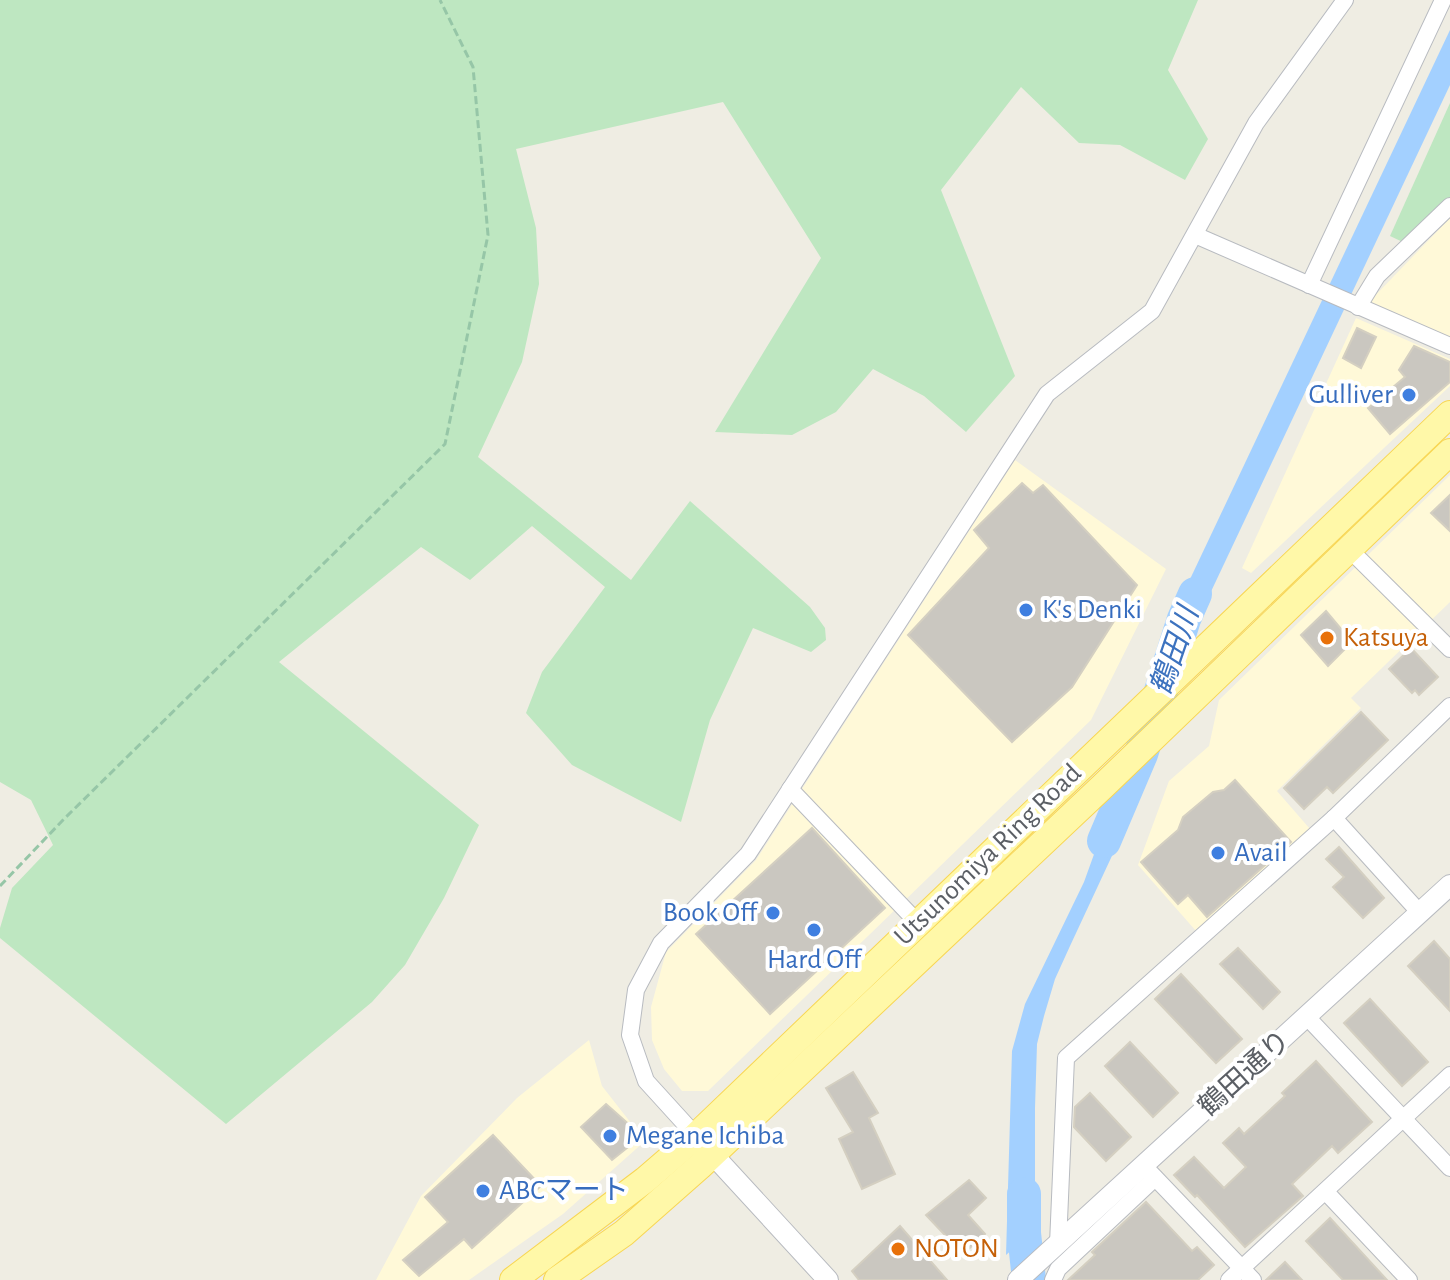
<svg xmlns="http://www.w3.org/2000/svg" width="1450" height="1280" viewBox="0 0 1450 1280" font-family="'Alegreya Sans','Noto Sans JP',sans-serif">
<rect width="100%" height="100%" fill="#efede3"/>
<g fill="#fff9d8">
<polygon points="1450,218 1450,339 1366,305"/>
<polygon points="1356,318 1450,359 1450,386 1251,573 1242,568"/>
<polygon points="1015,460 1166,569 1091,720 708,1091 682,1091 664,1069 652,1040 651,1007 666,952 756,860"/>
<polygon points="1450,475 1450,602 1351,698 1361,708 1277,791 1310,829 1196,931 1138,865 1169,781 1209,746 1219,700"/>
<polygon points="589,1040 602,1086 645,1141 563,1214 469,1280 376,1280 421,1196 517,1098"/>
</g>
<g fill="#bee7c1">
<polygon points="0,0 1198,0 1168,70 1208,139 1185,180 1120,145 1079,143 1021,87 941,190 1015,376 966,432 924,396 873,369 836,412 792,435 715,432 821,258 723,102 516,149 536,228 539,284 522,362 478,457 631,580 690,501 810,607 825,628 826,640 811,652 753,628 710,720 681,822 572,765 526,713 542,672 605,587 532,526 470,580 421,547 279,662 479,825 444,898 405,965 372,1002 226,1124 0,938 0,928 12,888 53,845 31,800 0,782"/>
<polygon points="1450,103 1450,206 1409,245 1390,236"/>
</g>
<g fill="#a3d0ff">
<polygon points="1450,30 1450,85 1199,617 1167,645 1183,594"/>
<polygon points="1151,772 1070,946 1055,979 1044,1016 1037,1044 1035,1108 1035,1229 1006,1255 1012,1051 1025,1004 1084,882 1110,810"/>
</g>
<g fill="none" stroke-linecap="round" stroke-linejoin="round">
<g stroke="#a3d0ff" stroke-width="34">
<polyline points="1104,841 1141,754 1184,619 1195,594"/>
<polyline points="1024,1194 1024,1233 1029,1280"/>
</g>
</g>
<g fill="#cac7c0" stroke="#d4cfc1" stroke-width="2">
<polygon points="1357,328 1376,337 1361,368 1343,358"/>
<polygon points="1414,346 1450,362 1450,382 1390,434 1368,408 1405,377 1399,370"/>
<polygon points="1022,483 1033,493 1043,485 1137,585 1072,687 1012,742 908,635 989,548 974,530"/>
<polygon points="1450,495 1450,531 1431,513"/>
<polygon points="1326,611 1352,642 1328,666 1301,635"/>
<polygon points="1411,648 1438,677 1419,695 1415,690 1412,693 1389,669"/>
<polygon points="1361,712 1388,740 1333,793 1327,787 1304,809 1284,788"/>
<polygon points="1235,780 1291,842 1207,917 1188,895 1178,904 1141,862 1178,830 1183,817 1213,792 1224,790"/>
<polygon points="812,828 885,908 770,1014 696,934"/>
<polygon points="1339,847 1384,898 1363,918 1333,887 1344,877 1326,859"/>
<polygon points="1434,941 1450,959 1450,1011 1408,966"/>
<polygon points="1238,948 1280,992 1263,1009 1220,964"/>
<polygon points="1181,974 1242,1039 1216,1063 1155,999"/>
<polygon points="1370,999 1428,1062 1402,1086 1344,1023"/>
<polygon points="1130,1042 1178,1093 1153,1117 1105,1066"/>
<polygon points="1316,1061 1372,1122 1338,1153 1332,1146 1292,1184 1303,1196 1245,1247 1197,1195 1195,1197 1174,1175 1194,1157 1224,1188 1246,1167 1223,1143 1239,1128 1244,1134 1285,1096 1282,1093"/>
<polygon points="853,1072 878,1113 869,1118 895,1174 862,1189 839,1139 853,1132 826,1088"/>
<polygon points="1090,1093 1131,1137 1106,1161 1074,1127 1075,1107"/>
<polygon points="606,1104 642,1136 612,1160 581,1127"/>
<polygon points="493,1135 541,1186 472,1248 464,1239 419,1276 403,1260 448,1222 425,1197"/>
<polygon points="969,1180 986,1198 968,1215 985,1234 963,1254 926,1215"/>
<polygon points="1146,1202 1192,1251 1197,1247 1214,1265 1198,1280 1068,1280 1095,1255 1092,1252"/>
<polygon points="1330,1218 1387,1280 1343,1280 1306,1241"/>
<polygon points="900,1226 947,1280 859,1280 852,1271"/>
<polygon points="1285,1262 1302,1280 1266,1280"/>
</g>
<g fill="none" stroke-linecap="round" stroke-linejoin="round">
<g stroke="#b8bbc0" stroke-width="18">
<g id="minor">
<polyline points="1195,235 1450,346"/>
<polyline points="1309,285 1443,0"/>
<polyline points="1358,307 1377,276 1450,206"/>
<polyline points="1350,550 1450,649"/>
<polyline points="790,789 917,922"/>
<polyline points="1334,818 1420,913"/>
<polyline points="1307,1017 1450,1168"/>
<polyline points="696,1136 646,1081 630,1035 636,990 661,943 748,854 1047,394 1152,311 1256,123 1345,0"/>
<polyline points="1144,1166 1253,1280"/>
<polyline points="1326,1192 1409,1280"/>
<polyline points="1058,1244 1066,1058 1334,818 1450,706"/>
<polyline points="1053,1280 1058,1269 1155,1178"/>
<polyline points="1229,1280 1450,1075"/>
</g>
</g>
<g stroke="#b8bbc0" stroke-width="22">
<g id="tertiary">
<polyline points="704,1145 828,1280"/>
<polyline points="1018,1280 1450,885"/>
</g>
</g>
<g stroke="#f8d653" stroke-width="28">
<g id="primary">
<polyline points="513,1280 645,1180 696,1136 1450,414"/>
<polyline points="557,1280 624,1233 700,1166 1102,787 1450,452"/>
</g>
</g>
<polyline stroke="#96c6a7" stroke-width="3" stroke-dasharray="8 4" stroke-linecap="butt" points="0,886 63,820 445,444 488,235 473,67 440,0"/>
<use href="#minor" stroke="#fff" stroke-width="16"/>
<use href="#tertiary" stroke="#fff" stroke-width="20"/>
<use href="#primary" stroke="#fff8a8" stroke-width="26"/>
</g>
<g fill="#3f7fe0" stroke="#fff" stroke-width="3">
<circle cx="1409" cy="395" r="8"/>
<circle cx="1026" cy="610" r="8"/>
<circle cx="1218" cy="853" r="8"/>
<circle cx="773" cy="913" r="8"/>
<circle cx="814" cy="930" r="8"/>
<circle cx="610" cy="1136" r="8"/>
<circle cx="483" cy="1191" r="8"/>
</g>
<g fill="#e8710a" stroke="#fff" stroke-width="3">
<circle cx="1327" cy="638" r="8"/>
<circle cx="898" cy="1249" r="8"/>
</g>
<g text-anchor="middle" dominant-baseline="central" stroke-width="8" stroke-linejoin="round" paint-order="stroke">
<g font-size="28" fill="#366cbe" stroke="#fff" text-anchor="start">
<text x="1393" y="395" text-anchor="end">Gulliver</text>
<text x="1042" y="610">K's Denki</text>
<text x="1234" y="853">Avail</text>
<text x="757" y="913" text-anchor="end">Book Off</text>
<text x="814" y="960" text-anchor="middle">Hard Off</text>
<text x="626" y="1136">Megane Ichiba</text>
<text x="499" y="1191">ABCマート</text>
</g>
<g font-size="28" fill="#c56008" stroke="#fff" text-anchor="start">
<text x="1343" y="638">Katsuya</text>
<text x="914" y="1249">NOTON</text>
</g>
<g font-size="28" fill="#5b5f65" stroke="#fff">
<text transform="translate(988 855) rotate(-44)">Utsunomiya Ring Road</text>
<text transform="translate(1245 1074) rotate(-42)">鶴田通り</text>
</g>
<g font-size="30" font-style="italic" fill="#3d73bf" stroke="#fff">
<text transform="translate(1175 651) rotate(-71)">鶴田川</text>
</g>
</g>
</svg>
